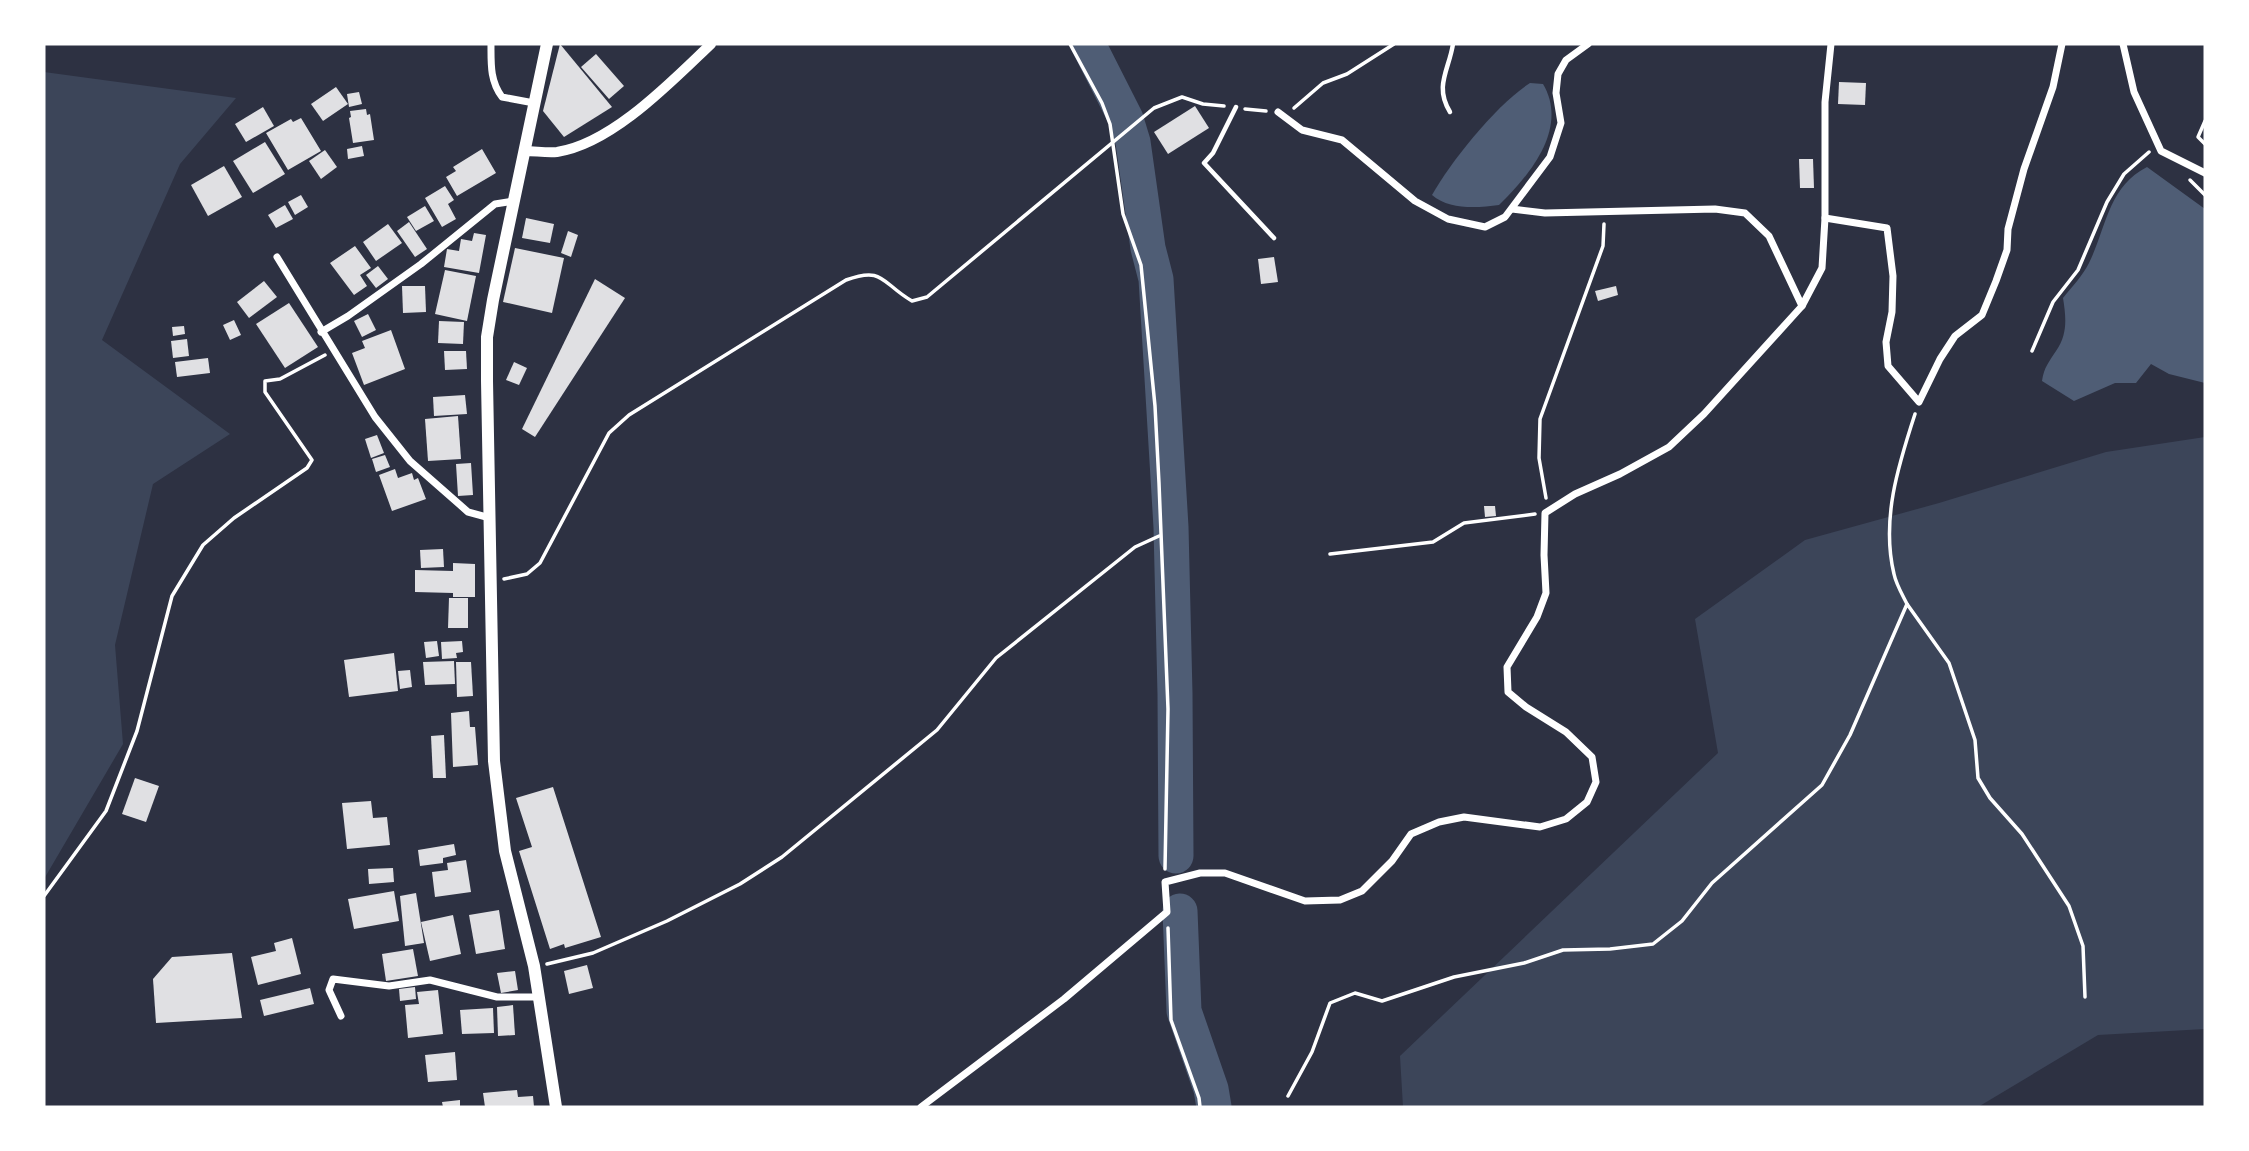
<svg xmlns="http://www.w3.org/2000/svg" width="2249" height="1151" viewBox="0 0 2249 1151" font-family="'DM Sans',sans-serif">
<rect width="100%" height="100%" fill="#2d3142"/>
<g fill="#3c4559">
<polygon points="44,72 236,98 180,164 102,340 230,434 153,484 115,645 123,744 44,879"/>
<polygon points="2205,437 2205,1029 2098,1035 1978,1107 1403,1107 1400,1056 1718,753 1695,619 1805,540 1939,503 2106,452"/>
</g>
<g fill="#4f5d75">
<path d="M 1530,83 L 1543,84 C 1569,128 1530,175 1499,205 C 1477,208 1449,210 1432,195 C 1451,161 1497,104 1530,83 Z"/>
<path d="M 2147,167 L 2205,209 L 2205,383 L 2169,374 L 2151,364 L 2136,383 L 2115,383 L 2074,401 L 2042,381 C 2044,367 2049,362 2056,351 C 2068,334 2066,317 2063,298 C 2072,287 2083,275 2089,263 C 2107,226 2108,187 2147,167 Z"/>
</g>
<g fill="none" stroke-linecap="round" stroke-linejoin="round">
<g stroke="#4f5d75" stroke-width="35">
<polyline points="1088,44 1126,119 1133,142 1148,248 1156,279 1171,527 1175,694 1176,856"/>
<polyline points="1180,911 1184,1011 1211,1089 1214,1107"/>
</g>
</g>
<g fill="#e0e0e3">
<polygon points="560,44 612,107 564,137 543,111"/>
<polygon points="596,54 624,86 609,99 581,67"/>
<polygon points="1839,82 1866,83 1865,105 1838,104"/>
<polygon points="336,87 348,104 323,121 311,104"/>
<polygon points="359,92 362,104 349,107 347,94"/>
<polygon points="1195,106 1209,128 1168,154 1154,132"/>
<polygon points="263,107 274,126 246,142 235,124"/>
<polygon points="366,109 367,115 370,114 374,140 353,143 349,118 351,117 350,111"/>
<polygon points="301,118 321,151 288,170 266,133 291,119 293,122"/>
<polygon points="265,142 285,174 253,193 233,161"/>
<polygon points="362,146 364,156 348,159 347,149"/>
<polygon points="482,149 496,173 457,196 446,177 456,171 453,167"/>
<polygon points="325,150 337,167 321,179 309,161"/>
<polygon points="1799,159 1813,159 1814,188 1800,188"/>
<polygon points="224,166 242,197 208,216 191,185"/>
<polygon points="445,186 454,200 448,204 456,219 442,227 425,198"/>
<polygon points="301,195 308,207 295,215 288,202"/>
<polygon points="285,205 293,219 276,228 268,215"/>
<polygon points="425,206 434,221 416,231 407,217"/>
<polygon points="526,218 554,224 550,243 522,238"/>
<polygon points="409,222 427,249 415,257 397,231"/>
<polygon points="388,224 402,243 376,261 363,242"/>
<polygon points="568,231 578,235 571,257 561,253"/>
<polygon points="474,233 486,235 479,273 444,267 447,249 459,251 461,239 472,241"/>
<polygon points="355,246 371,268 360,275 367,286 354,295 330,263"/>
<polygon points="515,248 564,258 552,313 503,302"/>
<polygon points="1274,257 1278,282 1261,284 1258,259"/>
<polygon points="378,266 388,279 376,288 366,275"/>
<polygon points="445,270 476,276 467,321 435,314"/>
<polygon points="595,279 625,298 535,437 522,429"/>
<polygon points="264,281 277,297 249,318 237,302"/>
<polygon points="402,286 425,286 426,312 403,313"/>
<polygon points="1616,286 1618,295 1598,301 1595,291"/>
<polygon points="289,303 318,347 285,368 256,324"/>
<polygon points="368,314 376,330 362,337 354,321"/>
<polygon points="234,320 241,335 230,340 223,325"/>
<polygon points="439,321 464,322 463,344 438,343"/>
<polygon points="184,326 185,334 173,336 172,327"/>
<polygon points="391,330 405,369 364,385 352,353 365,348 362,341"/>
<polygon points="187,339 189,356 173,358 171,341"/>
<polygon points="444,351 466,351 467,369 445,370"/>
<polygon points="208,358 210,373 177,377 175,362"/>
<polygon points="514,362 527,368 519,385 506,380"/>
<polygon points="465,395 467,414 434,416 433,397"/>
<polygon points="458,416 461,459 428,461 425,419"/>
<polygon points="377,435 384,453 371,458 365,439"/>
<polygon points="385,455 390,467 376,472 372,459"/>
<polygon points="471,463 473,495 458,496 456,464"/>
<polygon points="395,469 398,478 412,473 414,480 418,478 426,499 392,511 379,475"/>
<polygon points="1484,506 1495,506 1496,516 1485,517"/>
<polygon points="443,549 444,567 421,568 420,550"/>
<polygon points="453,563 475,564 475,597 453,597 453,593 415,592 415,570 453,571"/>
<polygon points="449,598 468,598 468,628 448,628"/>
<polygon points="437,641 439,656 426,658 424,642"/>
<polygon points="462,641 463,652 456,653 457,658 442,659 441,642"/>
<polygon points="394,653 398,691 349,697 344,660"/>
<polygon points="454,661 455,684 425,685 423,662"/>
<polygon points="456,662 471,662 473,696 457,697"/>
<polygon points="410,670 412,687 400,689 398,671"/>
<polygon points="469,711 470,727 475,727 478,765 453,767 451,713"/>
<polygon points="444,735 446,778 433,778 431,736"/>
<polygon points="135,778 159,786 146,822 122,814"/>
<polygon points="553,787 601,937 565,948 564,944 550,949 519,851 532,847 516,798"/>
<polygon points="371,801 373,818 387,817 390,845 347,849 342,803"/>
<polygon points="454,844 456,855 443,858 443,863 420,866 418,850"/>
<polygon points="466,860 471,892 435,897 432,872 448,870 447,863"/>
<polygon points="393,868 394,882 369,884 368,869"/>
<polygon points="394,891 399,921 354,929 348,899"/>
<polygon points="416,893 424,943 405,946 400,896"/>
<polygon points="499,910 505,949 476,954 469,915"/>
<polygon points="453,915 461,954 430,961 421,922"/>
<polygon points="292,938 301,974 258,985 251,957 276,951 274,943"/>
<polygon points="413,949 418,976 386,981 382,954"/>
<polygon points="232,953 242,1018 156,1023 153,979 172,957"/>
<polygon points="587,965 593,988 569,994 564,971"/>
<polygon points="515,971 518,990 501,993 497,973"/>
<polygon points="415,987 416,999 400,1001 399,989"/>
<polygon points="310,988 314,1004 264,1016 260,1000"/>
<polygon points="438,990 443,1034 408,1038 405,1005 419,1004 417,992"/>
<polygon points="513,1005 515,1035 498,1036 497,1007"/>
<polygon points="493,1008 494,1033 462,1034 460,1010"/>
<polygon points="455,1052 457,1080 428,1082 425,1055"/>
<polygon points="517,1090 518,1097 533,1096 534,1107 485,1107 483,1093"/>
<polygon points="460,1100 460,1107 443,1107 442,1102"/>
</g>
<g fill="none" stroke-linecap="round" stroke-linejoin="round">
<g stroke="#fff" stroke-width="3.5">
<polyline points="1070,44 1102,103 1110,124 1123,214 1141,265 1155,406 1159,483 1168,709 1165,869"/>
<polyline points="1294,108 1323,83 1347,74 1394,44"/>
<polyline points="1245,109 1266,111"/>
<polyline points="2205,121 2198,137 2205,144"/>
<polyline points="2190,180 2205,195"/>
<polyline points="2032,351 2053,302 2078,270 2107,202 2124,174 2149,152"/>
<polyline points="1546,498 1539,458 1540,419 1603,246 1604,224"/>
<polyline points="1330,554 1433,542 1464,523 1535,514"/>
<path d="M 504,579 L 527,574 L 540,563 L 609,433 L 629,415 L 846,280 C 884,266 881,283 912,301 L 927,297 L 1154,108 L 1182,97 L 1203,104 L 1224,106"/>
<path d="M 1907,604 C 1902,594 1896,584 1894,574 C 1881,520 1898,466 1915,414"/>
<polyline points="44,896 106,811 137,731 172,596 203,545 234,518 307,468 312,460 265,392 265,381 280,379 325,355"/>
<polyline points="1168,928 1171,1020 1199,1098 1200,1107"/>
<polyline points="547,964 593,953 667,921 740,884 782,857 937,730 996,658 1135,547 1159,536"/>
<polyline points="1288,1096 1312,1052 1330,1003 1355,993 1382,1001 1454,977 1524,963 1563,950 1610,949 1653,944 1682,921 1712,883 1822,785 1850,735 1907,604 1949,663 1975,740 1978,778 1990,798 2022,834 2069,906 2083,946 2085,997"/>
</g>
<g stroke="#fff" stroke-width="4.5">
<polyline points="1236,107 1213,153 1204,163 1274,238"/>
<path d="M 1450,112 C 1434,86 1449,70 1453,44"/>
</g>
<g stroke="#fff" stroke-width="7">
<path d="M 491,44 C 491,64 490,81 502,97 L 534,103"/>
<polyline points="1831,44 1825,102 1825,218 1887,228 1893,276 1892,312 1886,342 1888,366 1919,402 1940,359 1955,336 1982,315 1996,281 2007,250 2008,229 2024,169 2053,87 2062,44"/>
<polyline points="2123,44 2134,92 2161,151 2205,173"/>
<polyline points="1278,112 1302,130 1342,140 1415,201 1448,219 1485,227 1505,217 1550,157 1561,123 1556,93 1558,74 1566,60 1588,44"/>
<polyline points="1512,209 1545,213 1715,209 1745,213 1769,236 1802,306"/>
<polyline points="277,257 375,417 410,461 468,512 490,518"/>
<polyline points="321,332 348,316 421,264 495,204 514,201"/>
<polyline points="341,1016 329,990 333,979 389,986 430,980 497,997 539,997"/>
<polyline points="921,1107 1064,999 1167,912 1165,882 1200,873 1225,873 1305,901 1340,900 1362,891 1392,861 1411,834 1439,822 1464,817 1540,827 1566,819 1587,802 1596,782 1592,757 1566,732 1526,707 1508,692 1507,667 1537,617 1546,593 1544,555 1545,513 1575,494 1620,474 1669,447 1704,414 1802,306 1822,268 1825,218"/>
</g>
<path stroke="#fff" stroke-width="10" d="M 525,151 C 535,151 547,153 557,152 C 612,144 672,81 711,44"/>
<polyline stroke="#fff" stroke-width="12" points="547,44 493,300 487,337 487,381 494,761 505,851 534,966 556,1107"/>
</g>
<rect width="2249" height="1151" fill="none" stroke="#ffffff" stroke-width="91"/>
</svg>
